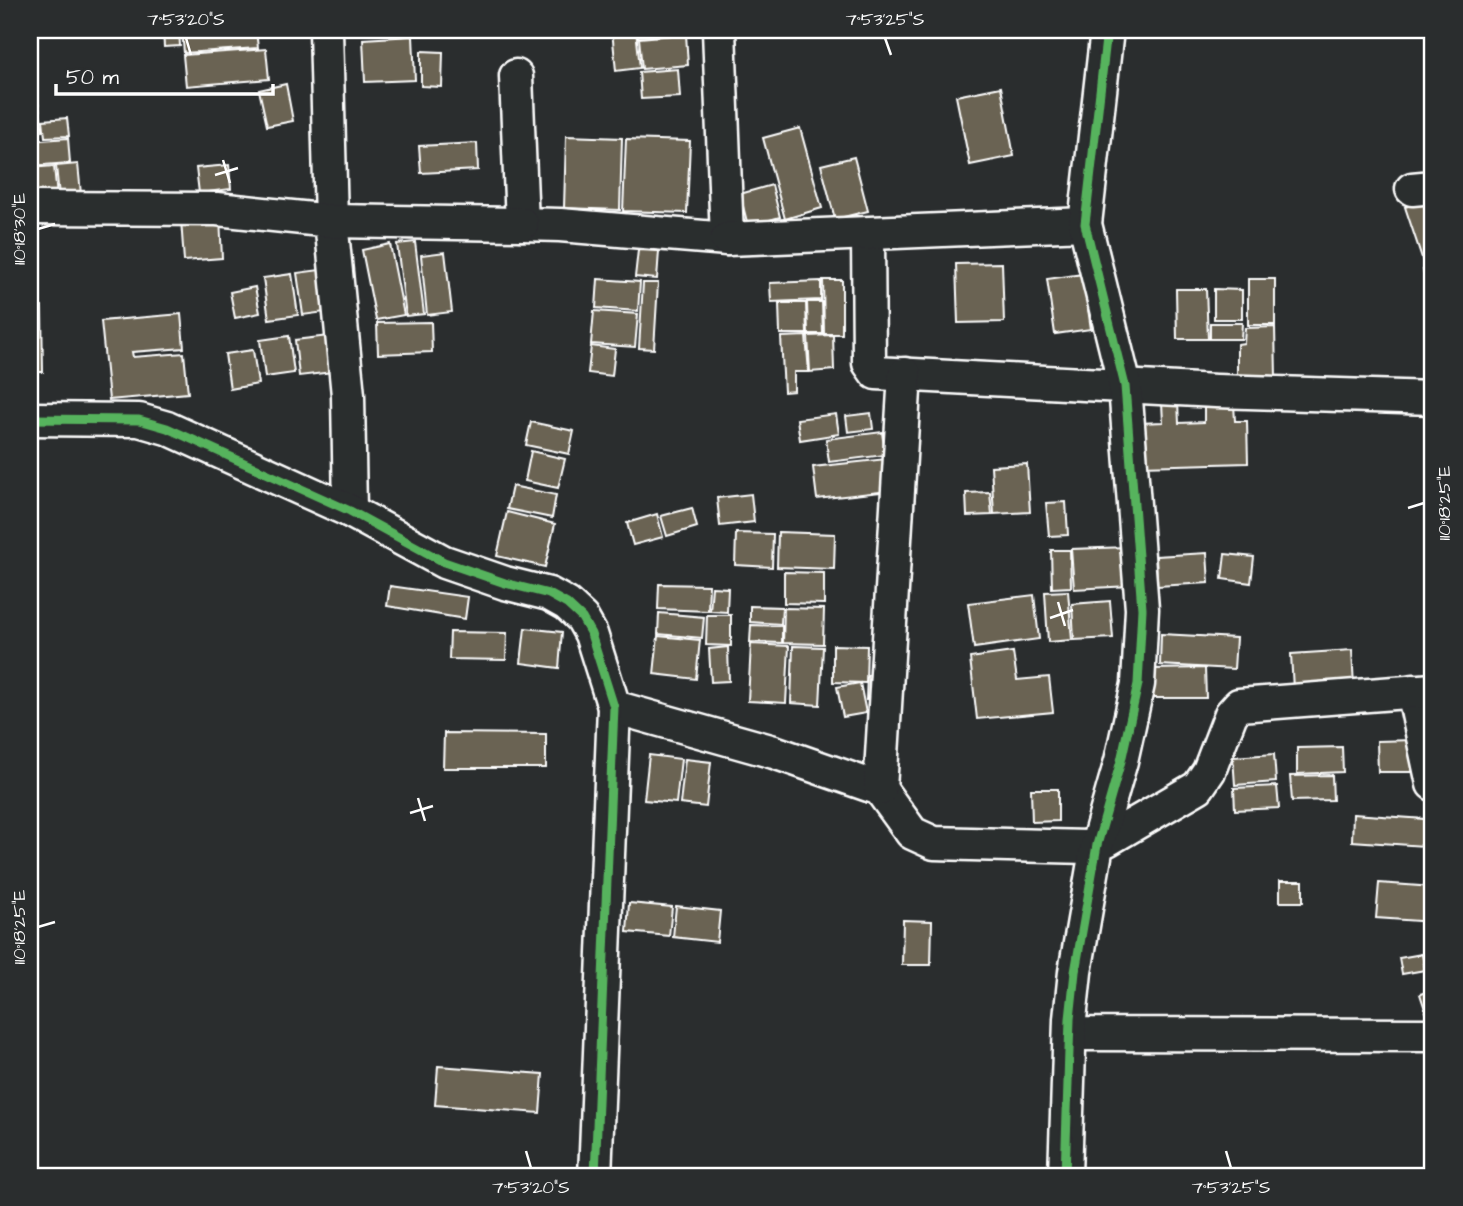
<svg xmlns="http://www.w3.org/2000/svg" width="1463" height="1206" viewBox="0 0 1463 1206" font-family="'Architects Daughter',sans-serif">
<rect width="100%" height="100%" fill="#2a2d2e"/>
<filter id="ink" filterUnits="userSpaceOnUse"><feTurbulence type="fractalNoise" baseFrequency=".0143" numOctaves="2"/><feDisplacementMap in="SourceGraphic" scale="14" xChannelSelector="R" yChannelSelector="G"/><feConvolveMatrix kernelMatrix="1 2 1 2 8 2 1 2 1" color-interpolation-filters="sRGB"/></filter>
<g filter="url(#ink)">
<g fill="#6b6453" stroke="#fff" stroke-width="2">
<polygon points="163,30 179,30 180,46 164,47"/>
<polygon points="182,30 256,30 258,48 184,53"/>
<polygon points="612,30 636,30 640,68 616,71"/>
<polygon points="638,30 685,30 686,34 638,37"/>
<rect x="992" y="30" width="48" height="2"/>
<polygon points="686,34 688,65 642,69 639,38"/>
<polygon points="413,36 415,80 365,82 363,39"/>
<polygon points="266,49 269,79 186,86 183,55"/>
<polygon points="421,51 443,52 442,87 421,86"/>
<polygon points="678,69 680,97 641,99 639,72"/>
<polygon points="286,84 293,121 267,126 259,90"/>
<polygon points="1001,87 1014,156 970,165 956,96"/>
<polygon points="38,103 43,131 30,133 30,104"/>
<polygon points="67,118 69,136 45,137 43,120"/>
<polygon points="800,128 822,208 785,219 763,138"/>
<polygon points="566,136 622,138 620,210 564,208"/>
<polygon points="68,138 70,163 30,166 30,141"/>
<polygon points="626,139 690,141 687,213 623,211"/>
<polygon points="477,143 478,170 421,173 419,146"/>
<polygon points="854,157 868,211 835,219 821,165"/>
<polygon points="78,164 81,194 59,196 56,166"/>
<polygon points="229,165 231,189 199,193 196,168"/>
<polygon points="54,166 57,197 30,199 30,168"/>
<polygon points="772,185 780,217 748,226 740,194"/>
<polygon points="1433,198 1433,261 1424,264 1405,207"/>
<polygon points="220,218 222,258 184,261 181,220"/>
<polygon points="415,242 424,314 406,316 397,244"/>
<polygon points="390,244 404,315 376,320 362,250"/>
<polygon points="638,250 659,251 657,279 635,277"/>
<polygon points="445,252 452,312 427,315 421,255"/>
<polygon points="1002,263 1004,322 958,323 956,264"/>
<polygon points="1433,267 1433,307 1423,270"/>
<polygon points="327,269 333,311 303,315 297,273"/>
<polygon points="292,274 298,315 269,319 263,278"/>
<polygon points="1083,274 1091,329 1055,334 1047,279"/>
<polygon points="598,279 640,282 638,311 596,308"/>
<rect x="1248" y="279" width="27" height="46"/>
<polygon points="823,280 842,280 842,334 824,334"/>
<polygon points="821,281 821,300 771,302 770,283"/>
<polygon points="643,283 658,283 654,349 639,348"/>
<polygon points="255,287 260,313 235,318 230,292"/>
<polygon points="1176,289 1206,289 1208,339 1177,339"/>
<polygon points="1214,289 1242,290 1242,319 1214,319"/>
<polygon points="807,302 822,302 823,334 808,334"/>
<polygon points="779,303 806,303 807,334 780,334"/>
<polygon points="30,307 42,307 43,372 30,372"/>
<polygon points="594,311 638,314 635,347 591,344"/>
<polygon points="181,314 184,348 132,352 133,357 184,353 188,393 109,400 101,321"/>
<polygon points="431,322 432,352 378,354 377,323"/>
<polygon points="1210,323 1242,323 1241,339 1210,339"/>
<polygon points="1275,327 1276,378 1237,379 1237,344 1244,343 1245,328"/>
<polygon points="337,335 341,371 299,376 295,340"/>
<polygon points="833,335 834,370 810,372 808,336"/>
<polygon points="289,336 294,373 265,377 260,340"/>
<polygon points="806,336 809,372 794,372 794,391 784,392 781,337"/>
<polygon points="591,346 615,349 612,376 588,373"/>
<polygon points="253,350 258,384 230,389 225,354"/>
<polygon points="1178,402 1179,423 1204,422 1204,405 1234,404 1235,421 1247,421 1248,463 1141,466 1140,423 1163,422 1162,403"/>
<polygon points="871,413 873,429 848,432 846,416"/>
<polygon points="836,414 839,434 800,440 797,419"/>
<polygon points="531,422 574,431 569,454 526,445"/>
<polygon points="882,432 885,455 829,462 826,439"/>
<polygon points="531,451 565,459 558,488 525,481"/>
<polygon points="886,459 889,491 817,499 813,467"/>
<polygon points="1027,464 1030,512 994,514 991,466"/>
<polygon points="512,486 556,495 552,518 507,509"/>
<polygon points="990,492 992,515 967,516 966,493"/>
<polygon points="751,494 754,522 720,526 717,498"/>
<polygon points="1066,502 1068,535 1049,536 1046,503"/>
<polygon points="692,508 697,527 667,536 661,516"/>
<polygon points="507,512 555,524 545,567 497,556"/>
<polygon points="657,514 663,537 633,545 627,523"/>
<polygon points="778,532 835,534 834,569 777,567"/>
<polygon points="736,533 773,534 772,567 735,565"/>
<polygon points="1128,547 1130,586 1074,589 1071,549"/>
<polygon points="1051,550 1070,550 1071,587 1052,588"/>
<polygon points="1207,553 1209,583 1157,586 1156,556"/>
<polygon points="1225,554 1254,557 1251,583 1222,579"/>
<polygon points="784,572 824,573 824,604 784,603"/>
<polygon points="659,584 709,585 708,611 658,609"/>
<polygon points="390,586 468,597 465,619 387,606"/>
<polygon points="712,587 728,588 727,612 710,611"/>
<polygon points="1068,591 1072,640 1048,642 1045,592"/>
<polygon points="1034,595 1039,639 974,648 968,603"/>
<polygon points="1110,601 1113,638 1074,640 1072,604"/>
<polygon points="750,606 782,607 781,624 750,622"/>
<polygon points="784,608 824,609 823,644 783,643"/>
<polygon points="659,613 704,617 702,638 658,634"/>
<polygon points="707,615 731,615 731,646 706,645"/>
<polygon points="751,625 782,626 782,643 750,642"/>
<polygon points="525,628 562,632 559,668 521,663"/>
<polygon points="450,632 507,633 506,660 449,659"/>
<polygon points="1161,634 1236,638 1234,669 1160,665"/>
<polygon points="658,636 700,640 696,679 654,674"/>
<polygon points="751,644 789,646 786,703 748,701"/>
<polygon points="833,645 867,646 866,683 833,682"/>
<polygon points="793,646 823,647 820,705 791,703"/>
<polygon points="728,647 729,681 711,682 709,649"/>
<polygon points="1352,650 1354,686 1293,689 1291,654"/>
<polygon points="1013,652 1017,680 1049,677 1053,712 977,719 970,658"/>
<polygon points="1205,668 1206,698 1153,698 1153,669"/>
<polygon points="867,675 882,675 881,700 866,700"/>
<polygon points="860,683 866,713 843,717 837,687"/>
<polygon points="444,733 546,734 546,768 443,768"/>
<polygon points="1414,740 1414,772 1378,772 1377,741"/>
<polygon points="1342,747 1343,772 1297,774 1297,748"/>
<polygon points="1274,754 1276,782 1235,785 1233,757"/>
<polygon points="649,755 681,759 676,803 644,800"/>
<polygon points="685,759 711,762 706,807 680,804"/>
<polygon points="1332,775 1333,800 1292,801 1290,776"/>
<polygon points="1277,786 1279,808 1235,810 1234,788"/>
<polygon points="1031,789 1058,789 1058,821 1032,822"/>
<polygon points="1353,814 1425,819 1424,846 1352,841"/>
<rect x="1280" y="881" width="23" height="21"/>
<polygon points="1379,883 1433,887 1433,922 1376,918"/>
<polygon points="629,903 672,907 669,936 627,932"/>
<polygon points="676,906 720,911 717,942 673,937"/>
<polygon points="903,920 932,921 931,965 902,965"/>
<polygon points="1422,954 1425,970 1402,974 1399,958"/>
<polygon points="1433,990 1433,1010 1426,1012 1420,994"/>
<polygon points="438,1066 543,1074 540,1113 435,1105"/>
</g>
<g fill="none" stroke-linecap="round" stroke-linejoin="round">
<g stroke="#fff" stroke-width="37">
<g id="minor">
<polyline points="326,30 331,221 348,395 350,511"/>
<polyline points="516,76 522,224 560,225 727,239 719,30"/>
<polyline points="1412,189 1433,187"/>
<polyline points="30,208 217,209 331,221 522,224"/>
<polyline points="868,234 869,363 876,373 1216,391 1433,398"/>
<polyline points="727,239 1085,224"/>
<polyline points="30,419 139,420 167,428 350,511 444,562 505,583 549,594 567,604 582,618 591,634 614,707 595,1176"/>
<polyline points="1413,691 1433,784"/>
<polyline points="614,707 774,752 880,789 912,833 934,843 1088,847 1107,840 1198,787 1209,771 1231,714 1239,705 1433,690"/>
<polyline points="880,789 905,374"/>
<polyline points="1071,1031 1076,1034 1433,1035"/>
<polyline points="1065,1176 1070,1019 1075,972 1097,845 1121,761 1138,684 1142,609 1125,386 1085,224 1107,30"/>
</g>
</g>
<use href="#minor" stroke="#2a2d2e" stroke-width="32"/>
<g stroke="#2a2d2e" stroke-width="13">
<g id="cycleway">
<polyline points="30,419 139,420 167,428 350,511 444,562 505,583 549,594 567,604 582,618 591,634 614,707 595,1176"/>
<polyline points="1065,1176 1070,1019 1075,972 1097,845 1121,761 1138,684 1142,609 1125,386 1085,224 1107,30"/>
</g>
</g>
<use href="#cycleway" stroke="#56b35d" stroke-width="9"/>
</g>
</g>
<path fill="none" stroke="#fff" stroke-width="2.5" d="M 186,38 L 191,55M 885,38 L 891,55M 223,160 L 230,183M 215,175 L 238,168M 38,229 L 55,224M 1408,508 L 1424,503M 1058,602 L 1065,626M 1050,618 L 1073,610M 418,798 L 425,821M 410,813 L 433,806M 38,927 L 55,922M 526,1151 L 531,1168M 1226,1151 L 1231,1168"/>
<rect width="1463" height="1206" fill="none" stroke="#2a2d2e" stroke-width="77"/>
<path d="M56 84v10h217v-10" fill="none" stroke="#ffffff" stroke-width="3.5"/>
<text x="66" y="84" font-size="21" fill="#ffffff" stroke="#2a2d2e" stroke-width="5" paint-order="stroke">50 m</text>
<rect x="38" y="38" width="1386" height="1130" fill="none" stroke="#fff" stroke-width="2.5"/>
<g font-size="18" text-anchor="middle" fill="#fff">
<text x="186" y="25">7°53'20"S</text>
<text x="885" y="25">7°53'25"S</text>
<text transform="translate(19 229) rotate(-90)" y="6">110°18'30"E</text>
<text transform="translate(1444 503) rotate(-90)" y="6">110°18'25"E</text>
<text transform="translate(19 927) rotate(-90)" y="6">110°18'25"E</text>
<text x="531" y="1193">7°53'20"S</text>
<text x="1231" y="1193">7°53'25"S</text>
</g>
</svg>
